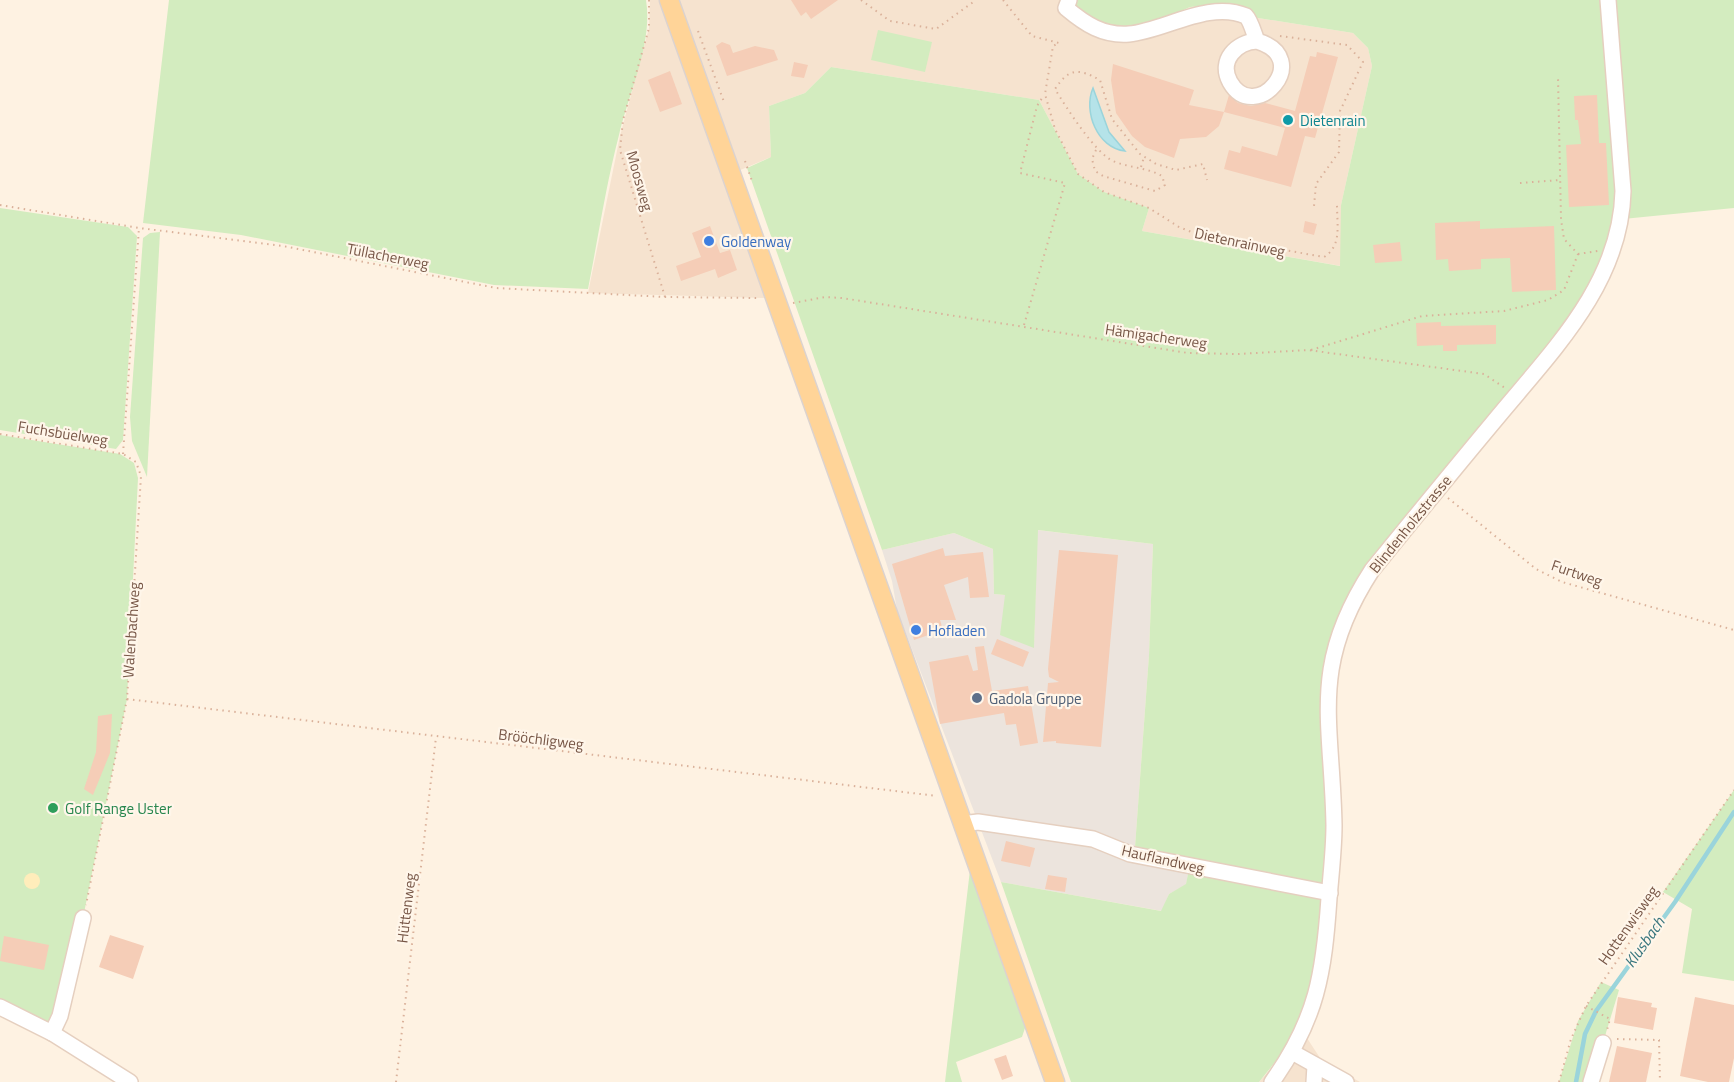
<svg xmlns="http://www.w3.org/2000/svg" width="1734" height="1082" viewBox="0 0 1734 1082" font-family="'Titillium Web',sans-serif">
<rect width="100%" height="100%" fill="#fef2e2"/>
<g fill="#f6e3cf">
<polygon points="650,0 1069,0 1157,23 1190,7 1223,4 1246,16 1353,33 1368,48 1372,66 1341,205 1341,266 1142,231 1149,208 1104,192 1078,174 1039,100 831,67 805,93 769,106 771,157 731,174 766,298 588,293 620,136 649,28"/>
<polygon points="1303,1032 1322,1061 1360,1082 1259,1082"/>
</g>
<polygon fill="#ece4dd" points="1037,530 1153,544 1149,655 1134,861 1189,869 1186,885 1169,894 1162,911 1001,882 897,610 892,581 882,550 954,533 993,549 994,594 1005,595 1034,647"/>
<g fill="#d3ecbf">
<path d="M 169,0 L 646,0 C 653,44 629,92 619,135 C 606,185 598,238 588,289 L 494,285 L 241,235 L 143,223 Z"/>
<polygon points="1069,0 1734,0 1734,208 1623,219 1599,283 1372,570 1332,656 1332,787 1319,987 1284,1051 1259,1082 1071,1082 1001,882 1161,911 1169,894 1186,884 1189,869 1134,861 1149,655 1153,544 1038,530 1034,648 1000,635 1005,595 994,594 993,549 954,533 882,550 747,168 771,157 769,106 805,93 831,67 1039,100 1078,174 1104,192 1149,208 1142,231 1340,266 1341,205 1372,66 1368,48 1353,33 1246,16 1223,4 1190,7 1131,34 1093,28"/>
<polygon points="878,30 932,42 925,72 871,60"/>
<polygon points="0,208 128,227 137,236 123,440 116,449 0,430"/>
<polygon points="160,232 147,477 132,441 130,417 143,238 150,233"/>
<polygon points="0,435 120,454 134,463 138,478 127,699 83,918 52,1033 0,1007"/>
<polygon points="1734,790 1734,981 1682,973 1692,909 1663,892"/>
<polygon points="970,870 1026,1025 1022,1037 956,1062 962,1082 945,1082"/>
<polygon points="1601,982 1619,990 1591,1082 1559,1082 1578,1021"/>
</g>
<circle fill="#ffedbb" cx="32" cy="881" r="8"/>
<path fill="#b5e3e9" stroke="#9ad4db" stroke-width="1.5" d="M 1093,88 L 1109,132 L 1125,151 C 1097,148 1083,111 1093,88 Z"/>
<g fill="none" stroke-linecap="round" stroke-linejoin="round">
<polyline stroke="#9ad4db" stroke-width="4.5" points="1576,1082 1585,1034 1596,1011 1675,902 1734,812"/>
</g>
<g fill="#f5cdb7">
<polygon points="791,0 838,0 811,19 806,12 801,16"/>
<polygon points="722,42 730,45 733,53 755,46 774,50 778,60 727,76 716,46"/>
<polygon points="1317,52 1338,57 1315,138 1305,136 1291,187 1224,169 1229,150 1240,153 1242,146 1277,156 1285,128 1224,112 1229,95 1238,103 1251,106 1265,103 1295,111 1310,56 1316,57"/>
<polygon points="794,62 808,65 804,78 791,76"/>
<polygon points="1113,64 1194,90 1189,105 1224,112 1219,126 1206,137 1180,139 1174,158 1145,147 1132,136 1116,113 1111,80"/>
<polygon points="670,71 682,104 660,112 648,80"/>
<polygon points="1597,95 1599,143 1606,143 1609,205 1569,207 1566,145 1581,144 1578,120 1575,120 1574,96"/>
<polygon points="1305,221 1317,224 1314,235 1303,232"/>
<polygon points="1480,221 1480,229 1554,226 1556,290 1512,292 1510,258 1481,259 1481,269 1449,271 1448,259 1436,260 1435,223"/>
<polygon points="710,226 720,253 730,250 737,270 718,278 715,269 681,281 676,266 701,257 692,233"/>
<polygon points="1400,242 1402,261 1375,263 1373,245"/>
<polygon points="1441,322 1441,326 1496,325 1496,344 1457,345 1457,351 1443,351 1443,345 1417,346 1416,323"/>
<polygon points="943,548 945,556 983,552 989,597 970,598 968,577 944,585 956,620 940,620 943,630 914,640 892,564"/>
<polygon points="1059,550 1118,555 1101,747 1056,743 1056,741 1043,742 1048,683 1059,682 1049,677 1048,669"/>
<polygon points="997,639 1029,652 1023,667 991,654"/>
<polygon points="984,646 992,691 1028,686 1038,743 1020,746 1016,724 1006,725 1004,713 940,724 929,662 968,655 973,671 978,670 975,647"/>
<polygon points="112,714 110,753 93,795 84,789 96,752 98,716"/>
<polygon points="1006,841 1035,848 1030,867 1001,861"/>
<polygon points="1048,875 1067,878 1065,892 1045,889"/>
<polygon points="110,935 144,946 133,979 99,967"/>
<polygon points="4,936 49,945 44,970 0,961"/>
<polygon points="1618,997 1652,1003 1651,1007 1657,1008 1653,1030 1614,1023"/>
<polygon points="1695,997 1734,1005 1734,1058 1729,1082 1708,1082 1680,1076"/>
<polygon points="1617,1046 1652,1053 1646,1082 1609,1082"/>
<polygon points="1006,1055 1013,1076 1002,1080 994,1059"/>
</g>
<g fill="none" stroke-linecap="round" stroke-linejoin="round">
<g stroke="#e5cfbf" stroke-width="18">
<g id="minor">
<path d="M 1069,0 L 1066,8 C 1085,24 1103,36 1129,34 C 1164,31 1209,0 1246,16 C 1251,21 1254,34 1257,41 C 1315,58 1255,126 1230,82 C 1218,60 1237,42 1257,41"/>
<polyline points="962,824 978,822 1093,839 1130,854 1330,893"/>
<polyline points="0,1007 52,1033 130,1082"/>
<polyline points="52,1033 60,1016 83,918"/>
<polyline points="1292,1052 1346,1082"/>
<path d="M 1272,1082 C 1317,1019 1324,973 1329,898 C 1331,874 1334,849 1334,825 C 1332,719 1309,667 1372,570 C 1411,522 1451,473 1491,425 C 1548,355 1621,286 1623,191 L 1608,0"/>
<polyline points="1314,1082 1315,1066"/>
<polyline points="1591,1082 1603,1043"/>
</g>
</g>
<g stroke="#dcd3cf" stroke-width="21">
<polyline id="major" points="669,0 1055,1082"/>
</g>
<g stroke="#dab19a" stroke-width="2" stroke-dasharray="1.5 4.5" stroke-linecap="butt">
<polyline points="649,0 649,28 623,120 620,150 665,297"/>
<polyline points="861,0 890,21 936,29 976,0"/>
<path d="M 1003,0 L 1032,36 L 1059,43 L 1053,46 L 1045,94 L 1055,129 L 1078,174 L 1104,192 L 1149,208 L 1179,227 L 1199,235 L 1324,257 C 1342,246 1337,225 1337,205"/>
<polyline points="698,31 724,102"/>
<polyline points="1280,36 1347,45 1363,62 1340,111 1339,152 1316,184 1314,206"/>
<path d="M 1096,150 L 1092,159 L 1095,171 L 1103,176 L 1155,191 L 1165,185 L 1162,176 C 1146,167 1129,168 1113,161 C 1095,153 1066,107 1055,89 C 1069,68 1078,68 1100,80 L 1112,119 L 1140,154 L 1156,164 L 1176,170 L 1203,164 L 1207,180"/>
<polyline points="745,161 752,181"/>
<polyline points="1141,167 1144,157"/>
<polyline points="1520,183 1560,180"/>
<polyline points="0,205 139,228 283,246 496,288 665,297 760,298"/>
<polyline points="1578,254 1598,251"/>
<polyline points="793,303 825,297 842,298 1188,353 1238,354 1308,350 1484,374 1505,388"/>
<polyline points="1024,325 1065,183 1020,173 1037,106 1044,95"/>
<polyline points="1311,350 1422,316 1504,311 1548,300 1564,290 1578,254 1564,239 1561,219 1558,77"/>
<polyline points="0,434 123,454 136,462 141,476 127,699 86,905"/>
<polyline points="123,454 139,228"/>
<polyline points="1448,498 1536,569 1562,582 1734,630"/>
<polyline points="127,699 937,796"/>
<polyline points="1586,1006 1610,1019 1607,1030"/>
<polyline points="1617,1039 1659,1040 1660,1082"/>
<polyline points="396,1082 436,737"/>
<polyline points="1559,1082 1571,1039 1586,1006 1734,790"/>
</g>
<use href="#minor" stroke="#fff" stroke-width="15"/>
<use href="#major" stroke="#ffd498" stroke-width="18"/>
</g>
<circle fill="#0f9aa8" stroke="#fff6ea" stroke-width="2" cx="1288" cy="120" r="6"/>
<g fill="#3f7fe0" stroke="#fff6ea" stroke-width="2">
<circle cx="709" cy="241" r="6"/>
<circle cx="916" cy="630" r="6"/>
</g>
<circle fill="#5c6f8a" stroke="#fff6ea" stroke-width="2" cx="977" cy="698" r="6"/>
<circle fill="#2e9e5b" stroke="#fff6ea" stroke-width="2" cx="53" cy="808" r="6"/>
<g text-anchor="middle" dominant-baseline="central" stroke-width="4.5" stroke-linejoin="round" paint-order="stroke">
<g font-size="15" fill="#0d838f" stroke="#fff6ea" text-anchor="start">
<text x="1300" y="120">Dietenrain</text>
</g>
<g font-size="15" fill="#775646" stroke="#fff6ea">
<text transform="translate(640 181) rotate(74)">Moosweg</text>
<text transform="translate(1240 242) rotate(12)">Dietenrainweg</text>
<text transform="translate(388 256) rotate(11)">Tüllacherweg</text>
<text transform="translate(1156 336) rotate(8)">Hämigacherweg</text>
<text transform="translate(63 433) rotate(9)">Fuchsbüelweg</text>
<text transform="translate(1410 524) rotate(-51)">Blindenholzstrasse</text>
<text transform="translate(1577 573) rotate(19)">Furtweg</text>
<text transform="translate(131 630) rotate(-86)">Walenbachweg</text>
<text transform="translate(541 739) rotate(7)">Brööchligweg</text>
<text transform="translate(1163 859) rotate(13)">Hauflandweg</text>
<text transform="translate(406 908) rotate(-83)">Hüttenweg</text>
<text transform="translate(1628 925) rotate(-55)">Hottenwisweg</text>
</g>
<g font-size="15" fill="#366cbe" stroke="#fff6ea" text-anchor="start">
<text x="721" y="241">Goldenway</text>
<text x="928" y="630">Hofladen</text>
</g>
<g font-size="15" fill="#4e5e75" stroke="#fff6ea" text-anchor="start">
<text x="989" y="698">Gadola Gruppe</text>
</g>
<g font-size="15" fill="#27864d" stroke="#fff6ea" text-anchor="start">
<text x="65" y="808">Golf Range Uster</text>
</g>
<g font-size="16" font-style="italic" fill="#39767e" stroke="#fff6ea">
<text transform="translate(1644 942) rotate(-55)">Klusbach</text>
</g>
</g>
</svg>
